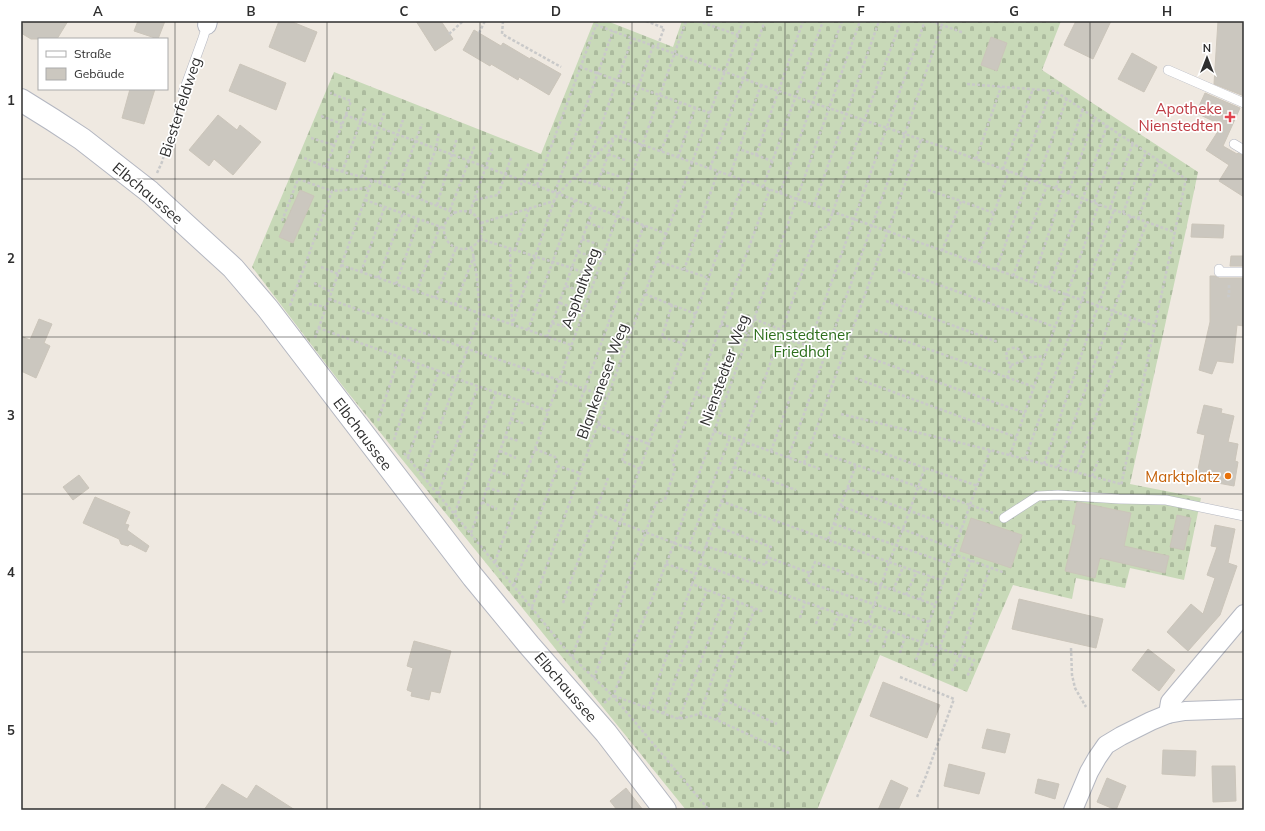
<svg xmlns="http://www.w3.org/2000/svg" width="1265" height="831" viewBox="0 0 1265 831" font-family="Mulish,sans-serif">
<defs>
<pattern id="cemetery-stones" width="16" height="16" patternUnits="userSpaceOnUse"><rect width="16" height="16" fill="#c8d9b8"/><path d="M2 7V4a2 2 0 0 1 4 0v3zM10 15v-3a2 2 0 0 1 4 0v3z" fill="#acbb9e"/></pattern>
</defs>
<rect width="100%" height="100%" fill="#efe9e1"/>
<polygon fill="url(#cemetery-stones)" points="594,21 607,21 673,47 682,21 1061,21 1042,70 1198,172 1186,230 1130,484 1201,498 1184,580 1130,568 1125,588 1076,578 1072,599 1013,585 967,692 880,655 817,810 686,810 345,389 252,267 334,72 541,154"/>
<g fill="#cbc7bf" stroke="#cbc5ba">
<polygon points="25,21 68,21 57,39 31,39 21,33 21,27"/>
<polygon points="138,21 165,21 158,39 134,31"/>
<polygon points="279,21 290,21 317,32 305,62 269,47"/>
<polygon points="416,21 441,21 453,39 435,51"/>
<polygon points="1076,21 1111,21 1093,59 1064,45"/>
<polygon points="1218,21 1244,21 1244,96 1214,84"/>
<polygon points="474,30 501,46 503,43 530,59 531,57 561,74 549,95 519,77 518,80 491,64 490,66 463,50"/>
<polygon points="991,37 1007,43 997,71 981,65"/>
<polygon points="1132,53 1157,67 1144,92 1118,79"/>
<polygon points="240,64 286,83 276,110 229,91"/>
<polygon points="130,89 155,89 144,124 122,118"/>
<polygon points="1205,93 1240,108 1223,146 1237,154 1238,153 1244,156 1244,197 1219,181 1229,165 1206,150 1222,125 1196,113"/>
<polygon points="218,115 237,130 240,125 261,142 233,175 214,159 209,166 189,150"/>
<polygon points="300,190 314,196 293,243 279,237"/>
<polygon points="1192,224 1224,225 1223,238 1191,237"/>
<polygon points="1231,256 1244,256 1244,266 1230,266"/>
<polygon points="1210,276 1215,276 1219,278 1244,278 1244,326 1237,325 1233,363 1217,361 1212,374 1199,370 1210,322"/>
<polygon points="39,319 52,324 44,343 50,346 36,378 21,371 21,336 30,340"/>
<polygon points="1204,405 1222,409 1221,413 1234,416 1228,442 1238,444 1235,461 1238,462 1234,486 1196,479 1205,435 1197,433"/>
<polygon points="79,475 89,488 73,500 63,487"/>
<polygon points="95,497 130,512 125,524 129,525 127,530 149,546 146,552 130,544 128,546 121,544 119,539 83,523"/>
<polygon points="1077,502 1131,513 1124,546 1169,556 1165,573 1100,558 1095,578 1065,571 1076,525 1072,524"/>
<polygon points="1177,515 1191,518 1184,550 1170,547"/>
<polygon points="971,518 1022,535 1011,568 960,551"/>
<polygon points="1215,525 1235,529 1228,563 1237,566 1220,615 1188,651 1167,632 1191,604 1203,614 1215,578 1207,575 1217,547 1211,546"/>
<polygon points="1019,599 1103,619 1096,648 1012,629"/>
<polygon points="414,641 451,651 440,693 431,691 429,700 411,696 412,692 407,690 413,668 407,666"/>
<polygon points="1148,649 1175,670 1159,691 1132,670"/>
<polygon points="883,682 940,705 927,738 870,716"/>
<polygon points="987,729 1010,734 1005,753 982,748"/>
<polygon points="1163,750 1196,751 1195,776 1162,774"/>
<polygon points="949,764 985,773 979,794 944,786"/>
<polygon points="1212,766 1235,766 1236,801 1213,802"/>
<polygon points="1107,778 1126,786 1116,810 1097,802"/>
<polygon points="1038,779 1059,784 1055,799 1035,793"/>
<polygon points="891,780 908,788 898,810 878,810"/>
<polygon points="222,784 247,799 256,785 295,810 204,810"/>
<polygon points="626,788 643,810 617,810 610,801"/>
</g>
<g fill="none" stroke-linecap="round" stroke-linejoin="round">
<g stroke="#b4b7c1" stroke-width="10">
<g id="service">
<polyline points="1168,70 1244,103"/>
<polyline points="183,93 203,38 207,25"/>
<polyline points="1234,144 1244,150"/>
<polyline points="1219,269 1219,272 1244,272"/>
<polyline points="1004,518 1038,496 1058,495 1119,499 1166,500 1244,516"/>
</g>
</g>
<g stroke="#b4b7c1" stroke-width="20">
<g id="minor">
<polyline points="207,25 208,21"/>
<polyline points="1168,714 1170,702 1244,614"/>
<polyline points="1073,810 1089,772 1097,758 1106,745 1121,736 1151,721 1168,714 1185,711 1244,709"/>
</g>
</g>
<g stroke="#b4b7c1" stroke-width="24">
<polyline id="secondary" points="21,100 53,120 82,139 150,192 233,268 268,309 473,577 529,645 606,733 665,810"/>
</g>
<g stroke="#c9c9c9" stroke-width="2.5" stroke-dasharray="3 2" stroke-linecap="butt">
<polyline points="503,21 502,34 561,67"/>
<polyline points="646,21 664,28 657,48"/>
<polyline points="698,21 738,35"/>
<polyline points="931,21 964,33"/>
<polyline points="479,33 485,21"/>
<polyline points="449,34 463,21"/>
<polyline points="580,67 710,113"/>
<polyline points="967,84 1055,91 1186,179 1121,486"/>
<polyline points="345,115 667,234"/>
<polyline points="321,116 342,124"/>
<polyline points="311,138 334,145"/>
<polyline points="620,138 653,46"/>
<polyline points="739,149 761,85"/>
<polyline points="661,151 680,103"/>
<polyline points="608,154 625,160"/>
<polyline points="756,155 772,161"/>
<polyline points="678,157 695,108"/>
<polyline points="304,158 326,167 351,101 330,93"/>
<polyline points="976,159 1001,87"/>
<polyline points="588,162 632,39"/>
<polyline points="326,167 372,180 455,213"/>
<polyline points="710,168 765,21"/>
<polyline points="1003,169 1033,89"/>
<polyline points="602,171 621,177"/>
<polyline points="342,172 366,107"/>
<polyline points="157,173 162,162 180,104"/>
<polyline points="730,175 739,149 756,155 803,21"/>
<polyline points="1021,175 1051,90"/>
<polyline points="362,177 384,113"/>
<polyline points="574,178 613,190"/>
<polyline points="1037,181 1067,98"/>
<polyline points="379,183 403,120"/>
<polyline points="537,185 596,25 761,85 943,147 1174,232"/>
<polyline points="597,185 614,138"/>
<polyline points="763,187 823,21"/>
<polyline points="1056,188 1083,109"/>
<polyline points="397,190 422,124"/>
<polyline points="519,190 529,162"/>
<polyline points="928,190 961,201"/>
<polyline points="555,192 613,31"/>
<polyline points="780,193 842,21"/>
<polyline points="1068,193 1095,117"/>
<polyline points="418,198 436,148 439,132"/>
<polyline points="365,200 444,228"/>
<polyline points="475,200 498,195 511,158"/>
<polyline points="1094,202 1120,134"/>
<polyline points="437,205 457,138"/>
<polyline points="814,205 879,21"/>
<polyline points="1110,208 1133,143"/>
<polyline points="450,210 475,145"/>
<circle cx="463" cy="230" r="19"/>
<polyline points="470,212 492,149"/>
<polyline points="1123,213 1146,152"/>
<polyline points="1138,219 1159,161"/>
<polyline points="282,221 298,179 332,191"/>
<polyline points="481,223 554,201 559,193 615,136 643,145 780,193 1155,326"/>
<polyline points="588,223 603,228"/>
<polyline points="480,239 572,268 596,278"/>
<polyline points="582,239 597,244"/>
<polyline points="510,249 512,325 554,201"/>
<polyline points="515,250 529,209"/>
<polyline points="942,251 961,201 994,213"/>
<polyline points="578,252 591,256"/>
<polyline points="657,261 709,278"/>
<polyline points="976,263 1009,171"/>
<polyline points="341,265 571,345"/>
<polyline points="321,267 338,274"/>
<polyline points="684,270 718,171"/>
<polyline points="898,270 1055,327 1099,204"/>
<polyline points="996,270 1029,178"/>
<polyline points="361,272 385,206"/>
<polyline points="1013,276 1047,185"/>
<polyline points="378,278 403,213"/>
<polyline points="314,283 331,292"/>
<polyline points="1032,283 1063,191"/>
<polyline points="396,284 419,219"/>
<polyline points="566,286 580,291"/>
<polyline points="1048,288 1083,198 1107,125"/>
<polyline points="417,291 440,226"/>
<polyline points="645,294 672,305"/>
<polyline points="1227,296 1229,296 1229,284"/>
<polyline points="435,298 456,248"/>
<polyline points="329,299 468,349 608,397"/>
<polyline points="886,301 998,342"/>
<polyline points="560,303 574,308"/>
<polyline points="309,304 326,307"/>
<polyline points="455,305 474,256"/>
<polyline points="290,306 332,191 369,188"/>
<polyline points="754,319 782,330 793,341 809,346"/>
<polyline points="552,323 566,327"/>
<polyline points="721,324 749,334"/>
<polyline points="318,328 439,371"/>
<polyline points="528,330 575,200"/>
<polyline points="875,330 1034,387"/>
<polyline points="547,337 594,206"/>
<polyline points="315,338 372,180"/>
<polyline points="685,344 662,337 672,305 696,314"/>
<polyline points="864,356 1025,413"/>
<polyline points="1011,365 1023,361 1025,358 1045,356"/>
<polyline points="855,378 1016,437"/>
<path d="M 1007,378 L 1011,365 C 1006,360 1006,356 1007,350 C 1016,345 1021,349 1025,358"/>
<polyline points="580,402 644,225"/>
<polyline points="724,404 696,394 770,189"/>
<polyline points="841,414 990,450 1121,484"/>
<polyline points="511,419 525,424"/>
<polyline points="378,421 399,357"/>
<polyline points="598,424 631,437"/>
<polyline points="714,431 820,469"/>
<polyline points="833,435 925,468"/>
<polyline points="505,437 519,441"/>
<polyline points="394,440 419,364"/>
<polyline points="535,449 555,457 558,466 580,473"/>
<polyline points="990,450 970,505 993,513"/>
<polyline points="500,451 516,458"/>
<polyline points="771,451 925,21"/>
<polyline points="404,453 572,657 613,696 709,810"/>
<polyline points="825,454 970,505 916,660"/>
<polyline points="1010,455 1055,327"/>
<polyline points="408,457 439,371 457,379 518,400"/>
<polyline points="788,458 905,134 942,25"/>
<polyline points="1025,459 1114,210"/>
<polyline points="804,463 921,140"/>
<polyline points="1044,464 1098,306 1131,216"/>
<polyline points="734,467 796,490"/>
<polyline points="1058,467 1113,311 1147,222"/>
<polyline points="640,469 622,461 631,437 649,444"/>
<polyline points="493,470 508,475"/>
<polyline points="1076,472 1131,318"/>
<polyline points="422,476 480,314 477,278 472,247"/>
<polyline points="1092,476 1098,461"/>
<polyline points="487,488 502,492"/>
<polyline points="847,488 962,530"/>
<polyline points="438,494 478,386"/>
<polyline points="721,501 889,562 868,623"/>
<polyline points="482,502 497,509"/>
<polyline points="841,506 955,549"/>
<polyline points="455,513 496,392"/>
<polyline points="595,513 703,554 700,564 805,602 974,660 967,677"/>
<polyline points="834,524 950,564"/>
<polyline points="713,525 771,547 767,557 810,573 806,582 929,622"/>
<polyline points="471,533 518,400 548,411"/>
<polyline points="828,539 856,465"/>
<polyline points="705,546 766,565 767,557"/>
<polyline points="688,549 730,437"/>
<polyline points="703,554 817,231 828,226 864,121 901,21"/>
<polyline points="953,554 1005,573"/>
<polyline points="495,562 686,21"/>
<polyline points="666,564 696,574"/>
<polyline points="810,573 815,562 935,605"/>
<polyline points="944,581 889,562 903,529 925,468 978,486"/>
<polyline points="692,584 700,564"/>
<polyline points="514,585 558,466"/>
<polyline points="893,590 903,567"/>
<polyline points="906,595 917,571"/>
<polyline points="920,600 930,576"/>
<polyline points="563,603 608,478"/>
<polyline points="532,607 743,21"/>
<polyline points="800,618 805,602"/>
<polyline points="816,624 821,608"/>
<polyline points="832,630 839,614"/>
<polyline points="849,636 855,619"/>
<polyline points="867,642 874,626"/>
<polyline points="883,648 888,631"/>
<polyline points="1071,648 1072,675 1075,688 1086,707"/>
<polyline points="900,653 905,636"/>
<polyline points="572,657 744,180"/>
<polyline points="933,666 971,560"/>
<polyline points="952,671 960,655 990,568"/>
<polyline points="900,677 954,699 926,776 917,797"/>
<polyline points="594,678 656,503 665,499 675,469 672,459 696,394"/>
<polyline points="614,696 679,719 700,714 717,720 789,753"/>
<polyline points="725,700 777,724"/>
<polyline points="604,703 613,696 674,544 860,21"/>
<polyline points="648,709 692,584 764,612"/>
<polyline points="663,714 707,590"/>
<polyline points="700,714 739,602"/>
<polyline points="679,719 725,597"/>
<polyline points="717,720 725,700 725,690 755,608"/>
</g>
<use href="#service" stroke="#fff" stroke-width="9"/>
<use href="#minor" stroke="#fff" stroke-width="18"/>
<use href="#secondary" stroke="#fff" stroke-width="22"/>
</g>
<path fill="none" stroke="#2e2e2e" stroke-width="1" stroke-opacity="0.55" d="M 175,21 L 175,810M 327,21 L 327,810M 480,21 L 480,810M 632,21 L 632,810M 785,21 L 785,810M 938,21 L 938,810M 1090,21 L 1090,810M 21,179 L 1244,179M 21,337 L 1244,337M 21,494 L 1244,494M 21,652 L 1244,652"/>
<path fill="#e0444e" stroke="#fff" stroke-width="1.5" d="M1228 111h4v4h4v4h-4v4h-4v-4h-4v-4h4z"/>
<circle fill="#e8710a" stroke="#fff" stroke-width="1.5" cx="1228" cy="476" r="4"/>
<g text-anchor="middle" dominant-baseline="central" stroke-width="3.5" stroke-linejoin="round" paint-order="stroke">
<g font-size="15" fill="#2e2e2e" stroke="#fff">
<text transform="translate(180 107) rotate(-72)">Biesterfeldweg</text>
<text transform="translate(148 193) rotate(40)">Elbchaussee</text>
<text transform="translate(580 288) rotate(-70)">Asphaltweg</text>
<text transform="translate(724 370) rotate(-70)">Nienstedter Weg</text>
<text transform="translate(602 381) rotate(-70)">Blankeneser Weg</text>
<text transform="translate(363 434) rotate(53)">Elbchaussee</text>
<text transform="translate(566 687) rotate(49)">Elbchaussee</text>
</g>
<g font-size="15" fill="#be3a42" stroke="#fff" text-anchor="end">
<text x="1222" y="108">Apotheke<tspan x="1222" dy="17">Nienstedten</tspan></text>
</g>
<g font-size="15" fill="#2c6e1b" stroke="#fff">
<text x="802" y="334">Nienstedtener<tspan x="802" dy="17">Friedhof</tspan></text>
</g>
<g font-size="15" fill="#c56008" stroke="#fff" text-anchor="end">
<text x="1220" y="476">Marktplatz</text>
</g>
</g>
<rect width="1265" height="831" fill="none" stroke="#ffffff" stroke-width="44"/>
<rect x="38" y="38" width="130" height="52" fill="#ffffff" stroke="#ababab"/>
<rect x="46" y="51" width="20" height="6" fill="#ffffff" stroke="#ababab"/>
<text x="74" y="58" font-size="12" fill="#2e2e2e">Straße</text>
<rect x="46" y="68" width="20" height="12" fill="#cbc7bf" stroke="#ababab"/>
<text x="74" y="78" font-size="12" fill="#2e2e2e">Gebäude</text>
<g transform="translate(1207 58)" stroke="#ffffff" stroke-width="3" paint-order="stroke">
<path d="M0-3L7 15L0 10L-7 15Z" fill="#2e2e2e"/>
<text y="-6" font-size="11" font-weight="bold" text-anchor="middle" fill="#2e2e2e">N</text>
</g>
<rect x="22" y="22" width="1221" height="787" fill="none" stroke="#2e2e2e" stroke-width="1.5"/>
<g font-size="13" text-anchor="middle" font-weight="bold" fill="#2e2e2e">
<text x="98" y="16">A</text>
<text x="251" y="16">B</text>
<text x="404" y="16">C</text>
<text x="556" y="16">D</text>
<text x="709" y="16">E</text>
<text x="861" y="16">F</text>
<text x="1014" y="16">G</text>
<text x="1167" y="16">H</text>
<text x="11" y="105">1</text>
<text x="11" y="263">2</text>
<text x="11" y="420">3</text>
<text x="11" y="577">4</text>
<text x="11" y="735">5</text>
</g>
</svg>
